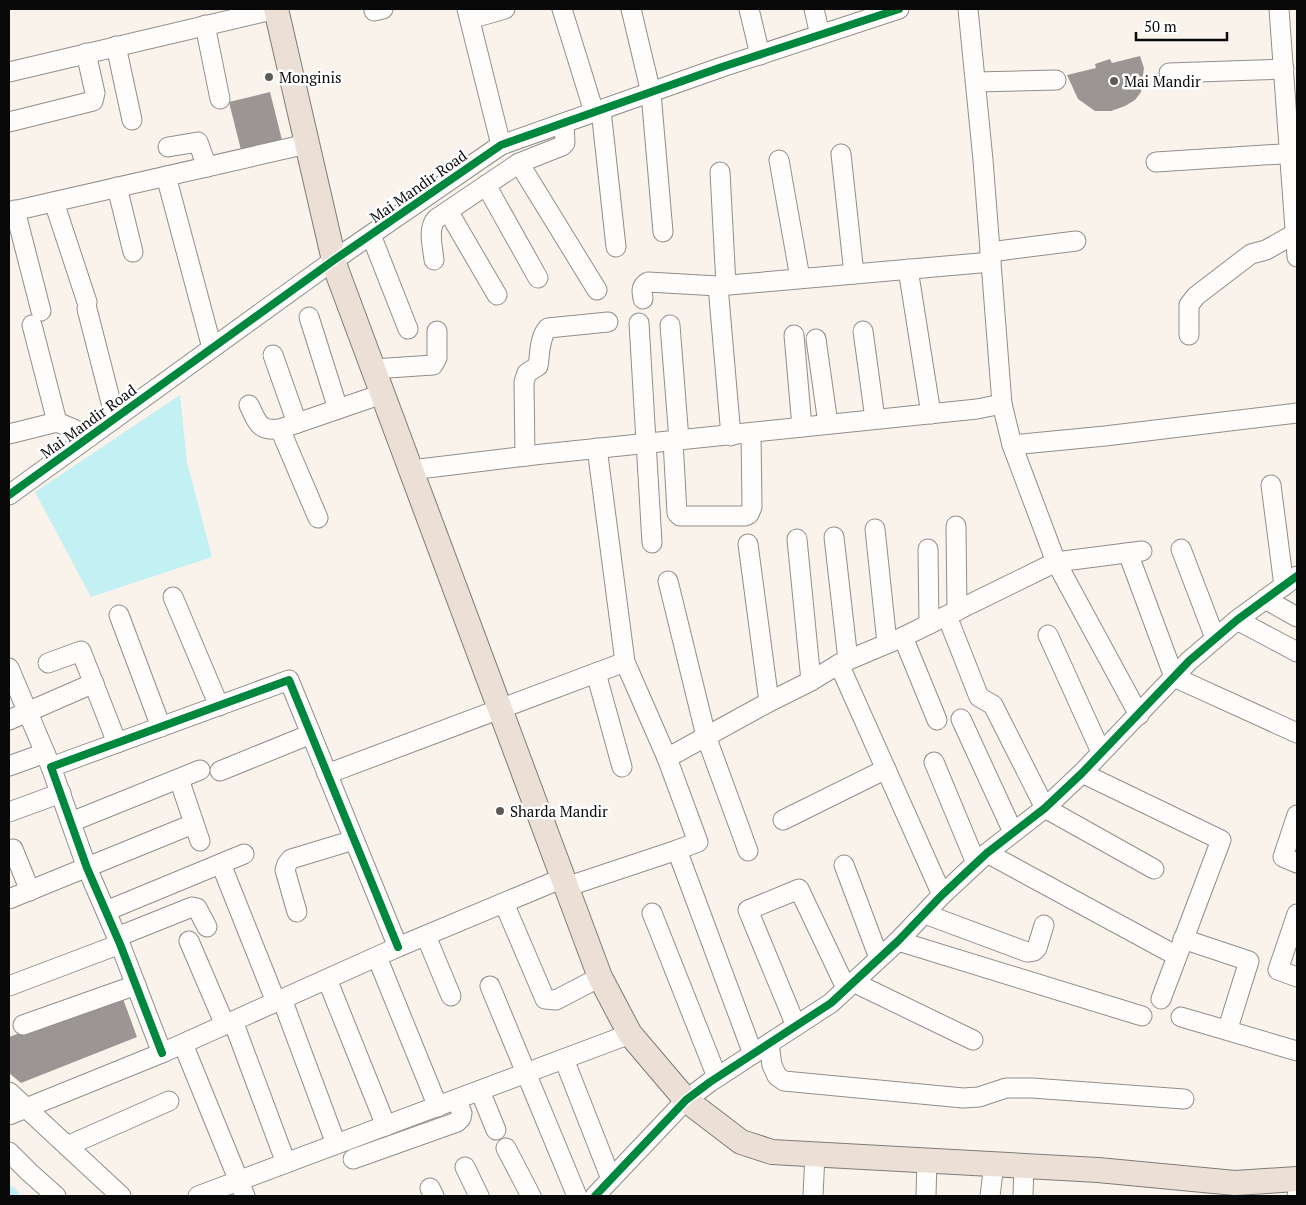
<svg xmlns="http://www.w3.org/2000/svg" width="1306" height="1205" viewBox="0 0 1306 1205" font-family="'PT Serif',serif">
<rect width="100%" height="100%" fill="#f9f3ec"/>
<polygon fill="#c3f0f2" points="180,395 187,462 212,557 91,597 35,492"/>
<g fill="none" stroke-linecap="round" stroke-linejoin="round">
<polyline stroke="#c3f0f2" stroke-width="12" points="9,1191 14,1196"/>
</g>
<g fill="#9b9693">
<polygon points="1140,56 1144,68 1142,82 1141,92 1135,100 1125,106 1111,111 1095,111 1078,99 1067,75 1096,68 1095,64 1110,59 1112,63"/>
<polygon points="270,92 282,140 241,150 229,102"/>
<polygon points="122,996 137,1037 21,1083 9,1073 9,1037"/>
</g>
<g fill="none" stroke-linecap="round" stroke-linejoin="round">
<g stroke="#918e8b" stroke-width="21">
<g id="minor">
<polyline points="467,9 501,145"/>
<polyline points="562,9 594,112"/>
<polyline points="631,9 651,93 663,232"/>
<polyline points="749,9 760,55"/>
<polyline points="814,9 820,35"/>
<polyline points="968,9 983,160 1002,404 1012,445 1105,436 1297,413"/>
<polyline points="1279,9 1297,257"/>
<polyline points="374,11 383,9"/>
<polyline points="470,19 505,9"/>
<polyline points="205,25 220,99"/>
<polyline points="116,46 132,120"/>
<polyline points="9,72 276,9"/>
<polyline points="1169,73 1284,69"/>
<polyline points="976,82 1056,80"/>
<polyline points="601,110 616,247"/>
<polyline points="9,122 93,101 95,93 86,53"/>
<polyline points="168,147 198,142 207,167"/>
<polyline points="841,154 854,274"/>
<polyline points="779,160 800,278"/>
<polyline points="1156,162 1297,153"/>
<polyline points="519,163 597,290"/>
<polyline points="720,172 726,285"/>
<polyline points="166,176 212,348"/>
<polyline points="486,185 538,278"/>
<polyline points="117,187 133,252"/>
<polyline points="54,202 87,302"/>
<polyline points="15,210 41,311"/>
<polyline points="448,211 497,295"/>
<polyline points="9,212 307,144"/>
<polyline points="371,235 408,329"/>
<polyline points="990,252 1076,241"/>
<path d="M 434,260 C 433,248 427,229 436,219 L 519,163 L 562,146 L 565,143 L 564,123"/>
<polyline points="908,269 931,414"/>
<path d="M 643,299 C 642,291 640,287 648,282 L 718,286"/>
<polyline points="87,309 115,418"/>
<polyline points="309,317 338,409"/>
<polyline points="639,323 652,543"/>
<polyline points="32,325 57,422"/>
<polyline points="670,325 679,440"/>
<polyline points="863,331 875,419"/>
<polyline points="794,335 802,427"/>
<polyline points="1189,335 1189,305 1196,296 1251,254 1266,250 1296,233"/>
<polyline points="816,339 828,424"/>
<polyline points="273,355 297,423"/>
<polyline points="373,369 433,365 437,358 437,331"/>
<path d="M 249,405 C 258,423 258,431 280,429 L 382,394"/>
<polyline points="280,429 318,518"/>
<polyline points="9,434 57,422 90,436"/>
<polyline points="731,436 718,286 991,262"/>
<polyline points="673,441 677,513 680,516 745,516 749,514 752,507 751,433"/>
<polyline points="1012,445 1056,562 1139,715"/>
<polyline points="597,448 625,662 667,758 769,702 811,681 839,664"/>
<path d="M 525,456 L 524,382 L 527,373 L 538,366 C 540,355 539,337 548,328 L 608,322"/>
<polyline points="411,470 543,454 977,409 1002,404"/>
<polyline points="1271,485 1284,586"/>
<polyline points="9,495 334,260 501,145 722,67 899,9"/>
<polyline points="956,526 957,611"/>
<polyline points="875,529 887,643"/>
<polyline points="834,537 848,660"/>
<polyline points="797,539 811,681"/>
<polyline points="748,544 769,702"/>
<polyline points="928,549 929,624"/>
<polyline points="1181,549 1215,638"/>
<polyline points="1128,553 1174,677 1297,733"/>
<polyline points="668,581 706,736 748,851"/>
<polyline points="173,597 219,706"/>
<polyline points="1265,599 1297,617"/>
<polyline points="119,615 161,727"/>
<polyline points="947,616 979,697 993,705 1045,808 1154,869"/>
<polyline points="1237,620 1297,652"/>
<polyline points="1048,635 1101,752"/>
<polyline points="903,637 937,720"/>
<polyline points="48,663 81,651 117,743"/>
<polyline points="9,668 51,767"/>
<polyline points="596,673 622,767"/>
<polyline points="961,719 1013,832"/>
<polyline points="9,720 94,683"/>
<polyline points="934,762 976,863"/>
<polyline points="9,766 45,753"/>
<polyline points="220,771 311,734"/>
<polyline points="1082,773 1221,840 1161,999"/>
<polyline points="327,774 625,662"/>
<polyline points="179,779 200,841"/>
<polyline points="9,812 61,793"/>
<polyline points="1297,815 1283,857 1297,863"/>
<polyline points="783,820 886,769"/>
<polyline points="71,822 200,770"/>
<polyline points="13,849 30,891"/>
<polyline points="677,850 753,1054"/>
<polyline points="987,853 1177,956"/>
<polyline points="221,864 276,1002"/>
<polyline points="844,865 879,958"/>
<polyline points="566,887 677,850 698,842 667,758"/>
<polyline points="942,895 839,664 903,637 1056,562 1142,551"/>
<polyline points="9,899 193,824"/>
<polyline points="504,903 545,999 556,1000 600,977"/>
<polyline points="106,911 244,854"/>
<polyline points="297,912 285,870 287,864 291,859 354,840"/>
<polyline points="652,913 717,1077"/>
<polyline points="925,914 1027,952 1034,951 1037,948 1044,925"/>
<polyline points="1297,914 1278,970 1297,977"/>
<polyline points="426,936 451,996"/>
<polyline points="117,937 192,907 197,908 207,927"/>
<polyline points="1183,939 1249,961 1229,1025"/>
<polyline points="189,941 225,1025"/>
<polyline points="898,941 1142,1016"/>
<polyline points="377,957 438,1107"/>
<polyline points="327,979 386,1126"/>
<polyline points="853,982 973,1040"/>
<polyline points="9,986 120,944"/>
<polyline points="490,986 577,1196"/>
<polyline points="282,999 336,1144"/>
<polyline points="1181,1017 1297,1051"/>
<polyline points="233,1021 286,1163"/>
<polyline points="23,1025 136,985"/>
<polyline points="796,1026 748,910 799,889 846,988"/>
<polyline points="183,1044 245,1196"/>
<polyline points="769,1044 772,1065 777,1076 784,1081 963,1098 979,1097 1006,1088 1032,1088 1184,1099"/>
<polyline points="162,1053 120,944 87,868 51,767 289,680 398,947"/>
<polyline points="564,1059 611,1179"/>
<polyline points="480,1091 496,1130"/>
<polyline points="9,1092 121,1196"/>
<polyline points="9,1115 162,1053 398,947 563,878"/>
<polyline points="67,1146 169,1101"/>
<polyline points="506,1148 531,1196"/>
<polyline points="9,1152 29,1172 56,1196"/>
<polyline points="353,1159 457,1122 461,1118 462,1113 456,1100"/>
<polyline points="465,1167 479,1196"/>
<polyline points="430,1188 434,1196"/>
<polyline points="198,1196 630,1034"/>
<polyline points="595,1196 686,1100 710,1082 831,1003 898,941 942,895 987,853 1045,808 1082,773 1189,661 1237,620 1297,576"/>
<polyline points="813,1196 815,1154"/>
<polyline points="926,1196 927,1160"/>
<polyline points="990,1196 994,1164"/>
<polyline points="1023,1196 1024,1166"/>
<polyline points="1297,1196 1297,1195"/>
</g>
</g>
<g stroke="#7e7c78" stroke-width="26">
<polyline id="major" points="276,9 336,269 563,878 600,977 630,1034 686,1100 741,1142 772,1152 1098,1170 1235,1183 1297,1179"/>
</g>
<use href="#minor" stroke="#fefdfc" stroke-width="19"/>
<use href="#major" stroke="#ebdfd6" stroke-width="24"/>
<g stroke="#fff" stroke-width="11">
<g id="cycleway">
<polyline points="9,495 334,260 501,145 722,67 899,9"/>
<polyline points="162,1053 120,944 87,868 51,767 289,680 398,947"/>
<polyline points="595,1196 686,1100 710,1082 831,1003 898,941 942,895 987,853 1045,808 1082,773 1189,661 1237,620 1297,576"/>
</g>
</g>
<use href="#cycleway" stroke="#00873e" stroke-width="8"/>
</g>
<g fill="#5d5b58" stroke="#fff" stroke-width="2">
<circle cx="269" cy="77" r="5"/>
<circle cx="1114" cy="81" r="5"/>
<circle cx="500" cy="811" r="5"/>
</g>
<g text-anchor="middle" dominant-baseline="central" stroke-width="5" stroke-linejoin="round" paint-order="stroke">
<g font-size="15" fill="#090909" stroke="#fff" text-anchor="start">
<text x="279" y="77">Monginis</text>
<text x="1124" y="81">Mai Mandir</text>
<text x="510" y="811">Sharda Mandir</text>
</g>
<g font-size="15" fill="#090909" stroke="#fff">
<text transform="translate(418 186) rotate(-35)">Mai Mandir Road</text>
<text transform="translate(88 421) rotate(-36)">Mai Mandir Road</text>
</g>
</g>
<rect width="1306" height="1205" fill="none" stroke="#090909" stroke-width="20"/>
<path d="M1136 32v8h91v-8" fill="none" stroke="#090909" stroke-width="2.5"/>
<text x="1144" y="32" font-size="15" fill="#090909" stroke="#ffffff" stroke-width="4" paint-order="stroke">50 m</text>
</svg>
